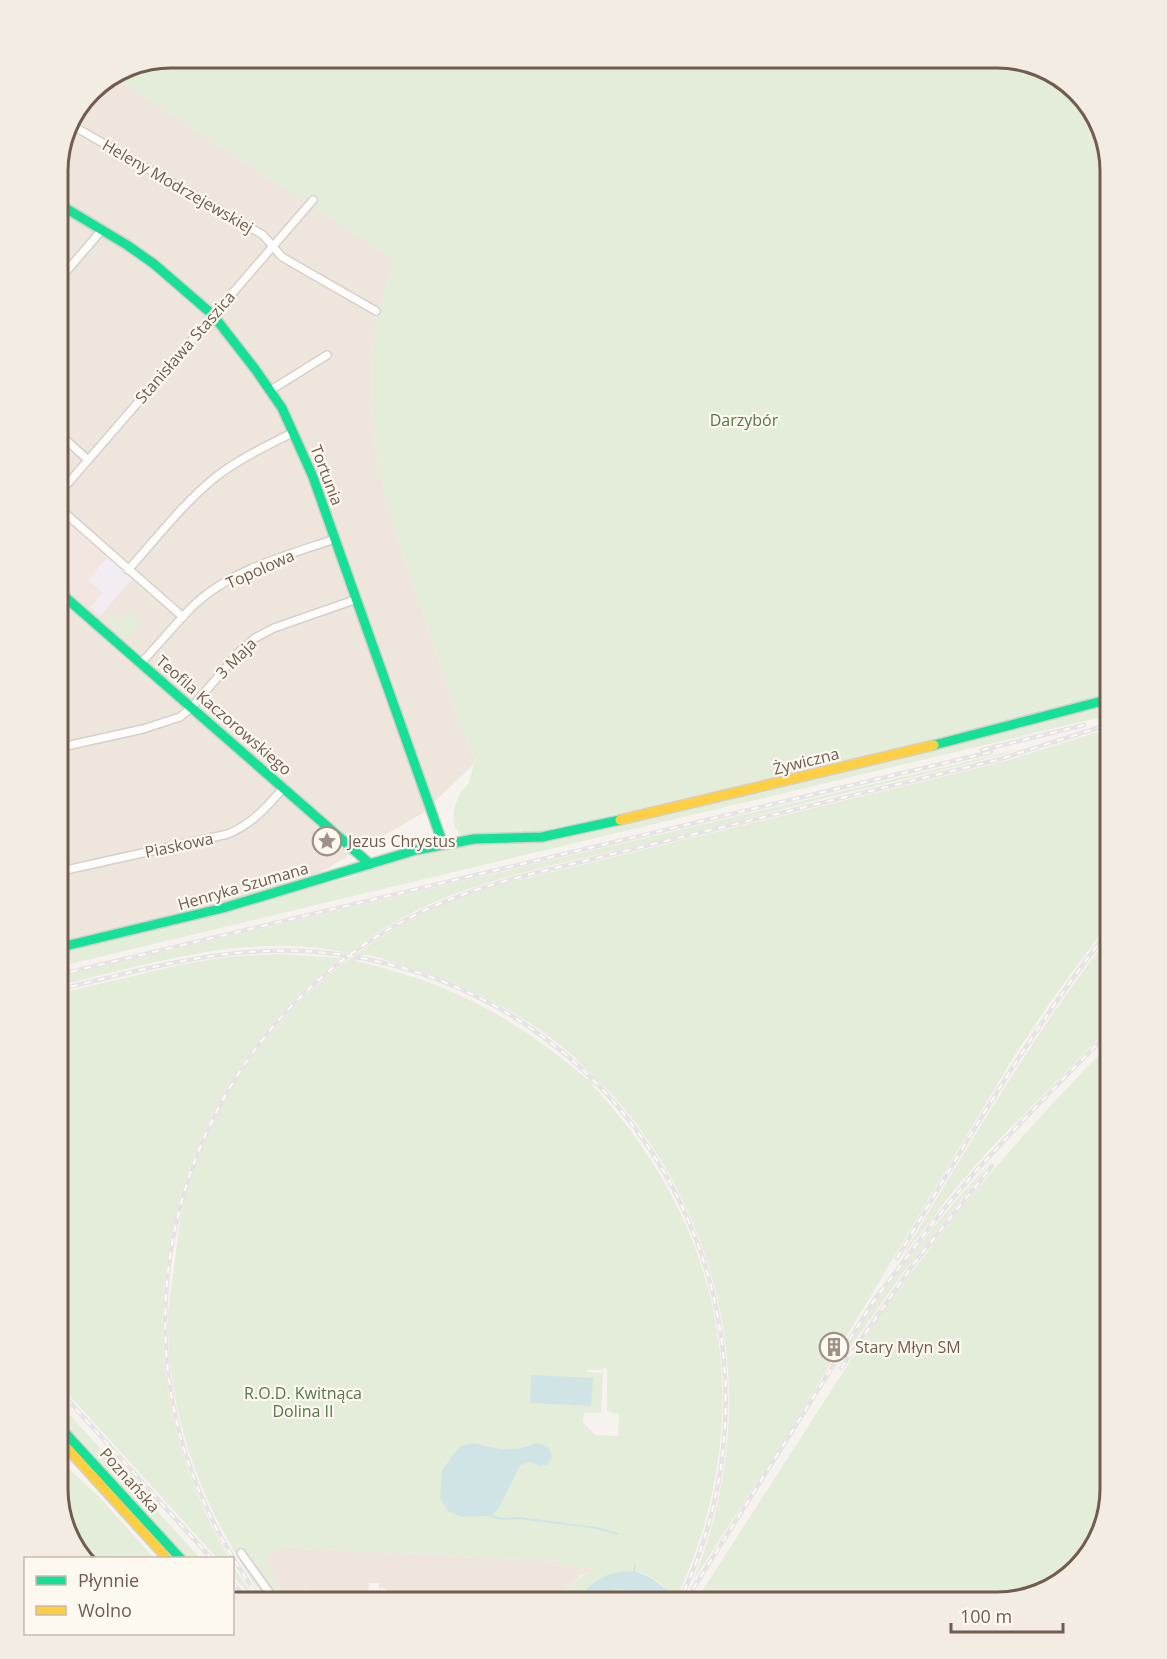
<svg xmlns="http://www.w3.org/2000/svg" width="1167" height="1659" viewBox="0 0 1167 1659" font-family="'Open Sans',sans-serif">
<rect width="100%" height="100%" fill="#f6f3ee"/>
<g fill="#eee6dc">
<polygon points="116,78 394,260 389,285 377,316 371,356 372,407 378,468 399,543 459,719 476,762 423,813 317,874 221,906 57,945 57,163 69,121 95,85"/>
<polygon points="279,1547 561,1561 561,1565 589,1567 591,1572 580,1576 565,1591 561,1602 530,1602 530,1596 518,1595 517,1602 381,1602 381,1598 386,1597 386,1589 379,1588 379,1583 369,1583 368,1592 360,1592 360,1596 377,1597 377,1602 304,1602 312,1594 307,1587 290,1602 287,1602 265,1559"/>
</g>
<polygon fill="#f3e6e0" points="57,513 108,556 88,580 103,593 90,607 57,579"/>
<polygon fill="#f3ecf3" points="108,556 133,578 100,616 90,607 103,593 88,580"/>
<g fill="#e4ecda" fill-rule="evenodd">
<path d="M 171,57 L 1003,57 L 1059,76 L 1095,114 L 1110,171 L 1110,699 L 568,833 L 526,837 L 520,829 L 519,832 L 462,836 C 450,825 452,811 459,796 C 462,790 468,786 470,780 C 472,773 472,768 476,761 L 459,719 L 399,543 L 378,468 L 372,407 L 371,356 L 377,316 L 394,260 L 116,78 Z"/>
<polygon points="128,612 141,623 128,639 107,621 113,614 121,621"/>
<polygon points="1110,702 1110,715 57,967 57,952 198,919 327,881 328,883 356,876 356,872 434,850 476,843 519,840"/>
<path d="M 1110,728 L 1110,1027 L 987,1152 L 956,1188 L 902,1257 C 967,1148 1030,1039 1108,938 L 1102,932 L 1051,1001 L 1013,1058 L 788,1434 L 693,1581 C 748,1448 740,1300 669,1174 C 650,1141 626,1106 598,1081 L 592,1085 C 727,1229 760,1415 678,1595 L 675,1593 L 675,1590 L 672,1594 C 662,1584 649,1574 635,1571 L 636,1564 L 634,1564 L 633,1571 L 621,1572 L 584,1590 L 577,1602 L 561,1602 C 566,1587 576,1578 591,1572 L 589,1567 L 561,1565 L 561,1561 L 279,1547 L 265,1559 L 287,1602 L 267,1602 C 209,1521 170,1429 168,1329 C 167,1306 172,1284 175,1261 C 178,1238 180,1216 185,1194 C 191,1171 202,1148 212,1126 C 255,1033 331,960 422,914 C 447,901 475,893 503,884 L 1006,761 ZM 363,955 C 375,955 387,960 398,964 C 466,983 544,1022 592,1075 L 587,1079 C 513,1016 450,983 356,961 ZM 603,1368 L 607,1369 L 607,1410 L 612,1413 L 619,1414 L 618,1436 L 595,1435 L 583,1422 L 584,1413 L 601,1413 L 603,1373 L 586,1372 L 586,1370 L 603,1370 ZM 473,1443 L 508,1450 L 522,1449 L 539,1466 L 530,1462 L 520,1466 L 499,1508 L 491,1516 L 463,1517 Z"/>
<path d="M 1025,748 C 961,767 894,781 829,797 C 777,810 726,825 674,837 C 602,855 527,868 457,893 C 318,945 213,1066 177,1209 C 146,1333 166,1449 229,1558 L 217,1558 L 57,1382 L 57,994 L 184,964 L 227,957 L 279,954 L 339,958 L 347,953 C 251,931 150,964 57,986 L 57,977 Z"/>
<path d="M 1110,1044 L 1110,1489 L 1095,1545 L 1053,1587 L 997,1602 L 695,1602 L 876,1321 C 946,1222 1024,1130 1110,1044 Z"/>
<path d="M 994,1158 L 903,1273 L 834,1370 C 845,1352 855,1332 867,1315 C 905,1259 949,1208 994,1158 Z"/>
<polygon points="57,1401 200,1558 188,1558 84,1444 57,1416"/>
<polygon points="57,1458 98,1496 154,1558 85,1558 72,1545 57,1488"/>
<polygon points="232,1565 258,1602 256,1602 233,1576"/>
<polygon points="307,1587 313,1594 304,1602 290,1602"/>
<polygon points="618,1589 632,1590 662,1602 593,1602 602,1594"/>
</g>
<g fill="#d0e4e6">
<polygon points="531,1375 593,1378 591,1406 530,1403"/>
<path d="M 473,1443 C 498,1448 511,1454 536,1443 L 549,1447 L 552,1456 L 548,1465 L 539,1466 L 530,1462 L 520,1466 L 499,1508 L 491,1516 L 463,1517 L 449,1512 L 440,1498 L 442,1470 L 459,1447 Z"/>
<path d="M 634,1563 L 636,1564 L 635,1571 L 651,1578 L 684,1602 C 676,1602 667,1603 660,1601 C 634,1593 617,1579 593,1602 L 577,1602 C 588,1582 609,1570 633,1571 Z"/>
</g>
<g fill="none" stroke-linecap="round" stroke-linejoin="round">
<polyline stroke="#d0e4e6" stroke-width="2" points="491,1516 501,1519 519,1518 597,1528 618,1534"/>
<g stroke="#d5d0cc" stroke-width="10">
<g id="street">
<polyline points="68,123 263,235 282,257 376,311"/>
<polyline points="57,282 102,230"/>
<polyline points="271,390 327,355"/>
<polyline points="57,432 87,459"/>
<polyline points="57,496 313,200"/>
<polyline points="57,506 183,617"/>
<path d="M 128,570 C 157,538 184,502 217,476 C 241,458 268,445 294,432"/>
<path d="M 141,663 C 159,644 176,623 194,605 C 232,569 288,555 335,539"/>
<polyline points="57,748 143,729 180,717 192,707 241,650 255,638 274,628 357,599"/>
<path d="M 57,872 L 228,834 C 252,824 268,806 284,787"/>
<polyline points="241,1553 276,1602"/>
</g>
</g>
<g stroke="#d4cfc8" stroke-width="12">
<g id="fast">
<polyline points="57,203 127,245 154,264 213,315 255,369 282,408 313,477 443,844"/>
<polyline points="57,590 370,864"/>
<polyline points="934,745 1110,699"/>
<polyline points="57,948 223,908 416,850 474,839 542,837 620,820"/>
<polyline points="57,1424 180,1558"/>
</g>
</g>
<g stroke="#d4cfc8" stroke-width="12">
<g id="slow">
<polyline points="620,820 934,745"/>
<polyline points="57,1437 167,1558"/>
</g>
</g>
<use href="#street" stroke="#fefdfc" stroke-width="7"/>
<use href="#fast" stroke="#16e098" stroke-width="9"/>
<use href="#slow" stroke="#ffcf43" stroke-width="9"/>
<g stroke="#e5e3e5" stroke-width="4.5">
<g id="rail">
<polyline points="982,750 1084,725"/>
<polyline points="57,975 991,752"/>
<path d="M 57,990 C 157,966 246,939 350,956 C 651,1006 811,1330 679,1602"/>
<path d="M 897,1258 C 964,1146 1029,1032 1110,929"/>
<polyline points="841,1368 915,1262 992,1166"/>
<polyline points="57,1388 211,1558"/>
<polyline points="232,1582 250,1602"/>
<polyline points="693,1589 875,1299 935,1220 975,1172 1027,1116 1110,1031"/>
<path d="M 262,1602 C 225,1550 195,1494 179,1431 C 130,1241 215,1033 384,932 C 430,904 479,887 531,874 L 997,760 L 1110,724"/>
</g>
</g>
<use href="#rail" stroke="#fdf8f0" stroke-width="2" stroke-dasharray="7" stroke-linecap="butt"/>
</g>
<defs>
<g id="sight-ring" transform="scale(1.5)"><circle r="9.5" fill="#fdf8f0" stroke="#a09187" stroke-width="1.5"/><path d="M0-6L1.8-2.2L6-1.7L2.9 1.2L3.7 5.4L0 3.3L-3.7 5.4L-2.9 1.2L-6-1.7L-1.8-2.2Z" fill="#a09187"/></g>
<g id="building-ring" transform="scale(1.5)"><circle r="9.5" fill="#fdf8f0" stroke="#a09187" stroke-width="1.5"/><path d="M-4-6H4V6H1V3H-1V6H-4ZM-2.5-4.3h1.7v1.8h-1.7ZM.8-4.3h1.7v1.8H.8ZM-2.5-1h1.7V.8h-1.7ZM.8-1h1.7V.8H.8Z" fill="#a09187"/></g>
</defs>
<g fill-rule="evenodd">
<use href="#sight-ring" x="327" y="841"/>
<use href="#building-ring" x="834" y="1347"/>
</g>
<g text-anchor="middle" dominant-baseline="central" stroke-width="4.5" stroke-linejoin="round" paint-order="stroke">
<g font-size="16" fill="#725c50" stroke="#fdf8f0">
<text transform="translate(178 186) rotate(30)">Heleny Modrzejewskiej</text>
<text transform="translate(185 347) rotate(-49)">Stanisława Staszica</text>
<text transform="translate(327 475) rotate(69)">Tortunia</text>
<text transform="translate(260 569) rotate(-24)">Topolowa</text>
<text transform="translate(236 658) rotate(-45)">3 Maja</text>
<text transform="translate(224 715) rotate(41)">Teofila Kaczorowskiego</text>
<text transform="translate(806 761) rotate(-14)">Żywiczna</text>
<text transform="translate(179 845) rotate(-12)">Piaskowa</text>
<text transform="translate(243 886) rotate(-16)">Henryka Szumana</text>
<text transform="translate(130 1480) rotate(48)">Poznańska</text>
</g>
<g font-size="16" fill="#567749" stroke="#fdf8f0">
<text x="744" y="420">Darzybór</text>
<text x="303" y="1393">R.O.D. Kwitnąca<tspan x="303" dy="18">Dolina II</tspan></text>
</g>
<g font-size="16" fill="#725c50" stroke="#fdf8f0" text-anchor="start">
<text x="348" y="841">Jezus Chrystus</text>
<text x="855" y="1347">Stary Młyn SM</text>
</g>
</g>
<path d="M0 0H1167V1659H0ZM171 68H997A103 103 0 0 1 1100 171V1489A103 103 0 0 1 997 1592H171A103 103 0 0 1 68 1489V171A103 103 0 0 1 171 68Z" fill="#f2ece3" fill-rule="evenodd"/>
<path fill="none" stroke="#725c50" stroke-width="3" d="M171 68H997A103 103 0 0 1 1100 171V1489A103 103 0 0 1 997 1592H171A103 103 0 0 1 68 1489V171A103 103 0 0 1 171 68Z"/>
<rect x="24" y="1557" width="210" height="78" fill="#fdf8f0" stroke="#c5bab0" stroke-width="1.5"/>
<rect x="36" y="1576" width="30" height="9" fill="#16e098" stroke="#c5bab0" stroke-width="1.5"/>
<text x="78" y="1587" font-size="18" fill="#725c50">Płynnie</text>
<rect x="36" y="1606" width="30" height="9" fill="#ffcf43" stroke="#c5bab0" stroke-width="1.5"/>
<text x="78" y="1617" font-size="18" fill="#725c50">Wolno</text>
<path d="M951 1623v9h112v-9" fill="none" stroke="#725c50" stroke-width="3"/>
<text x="960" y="1623" font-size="18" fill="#725c50" stroke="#fdf8f0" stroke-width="4.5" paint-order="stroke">100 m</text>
</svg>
